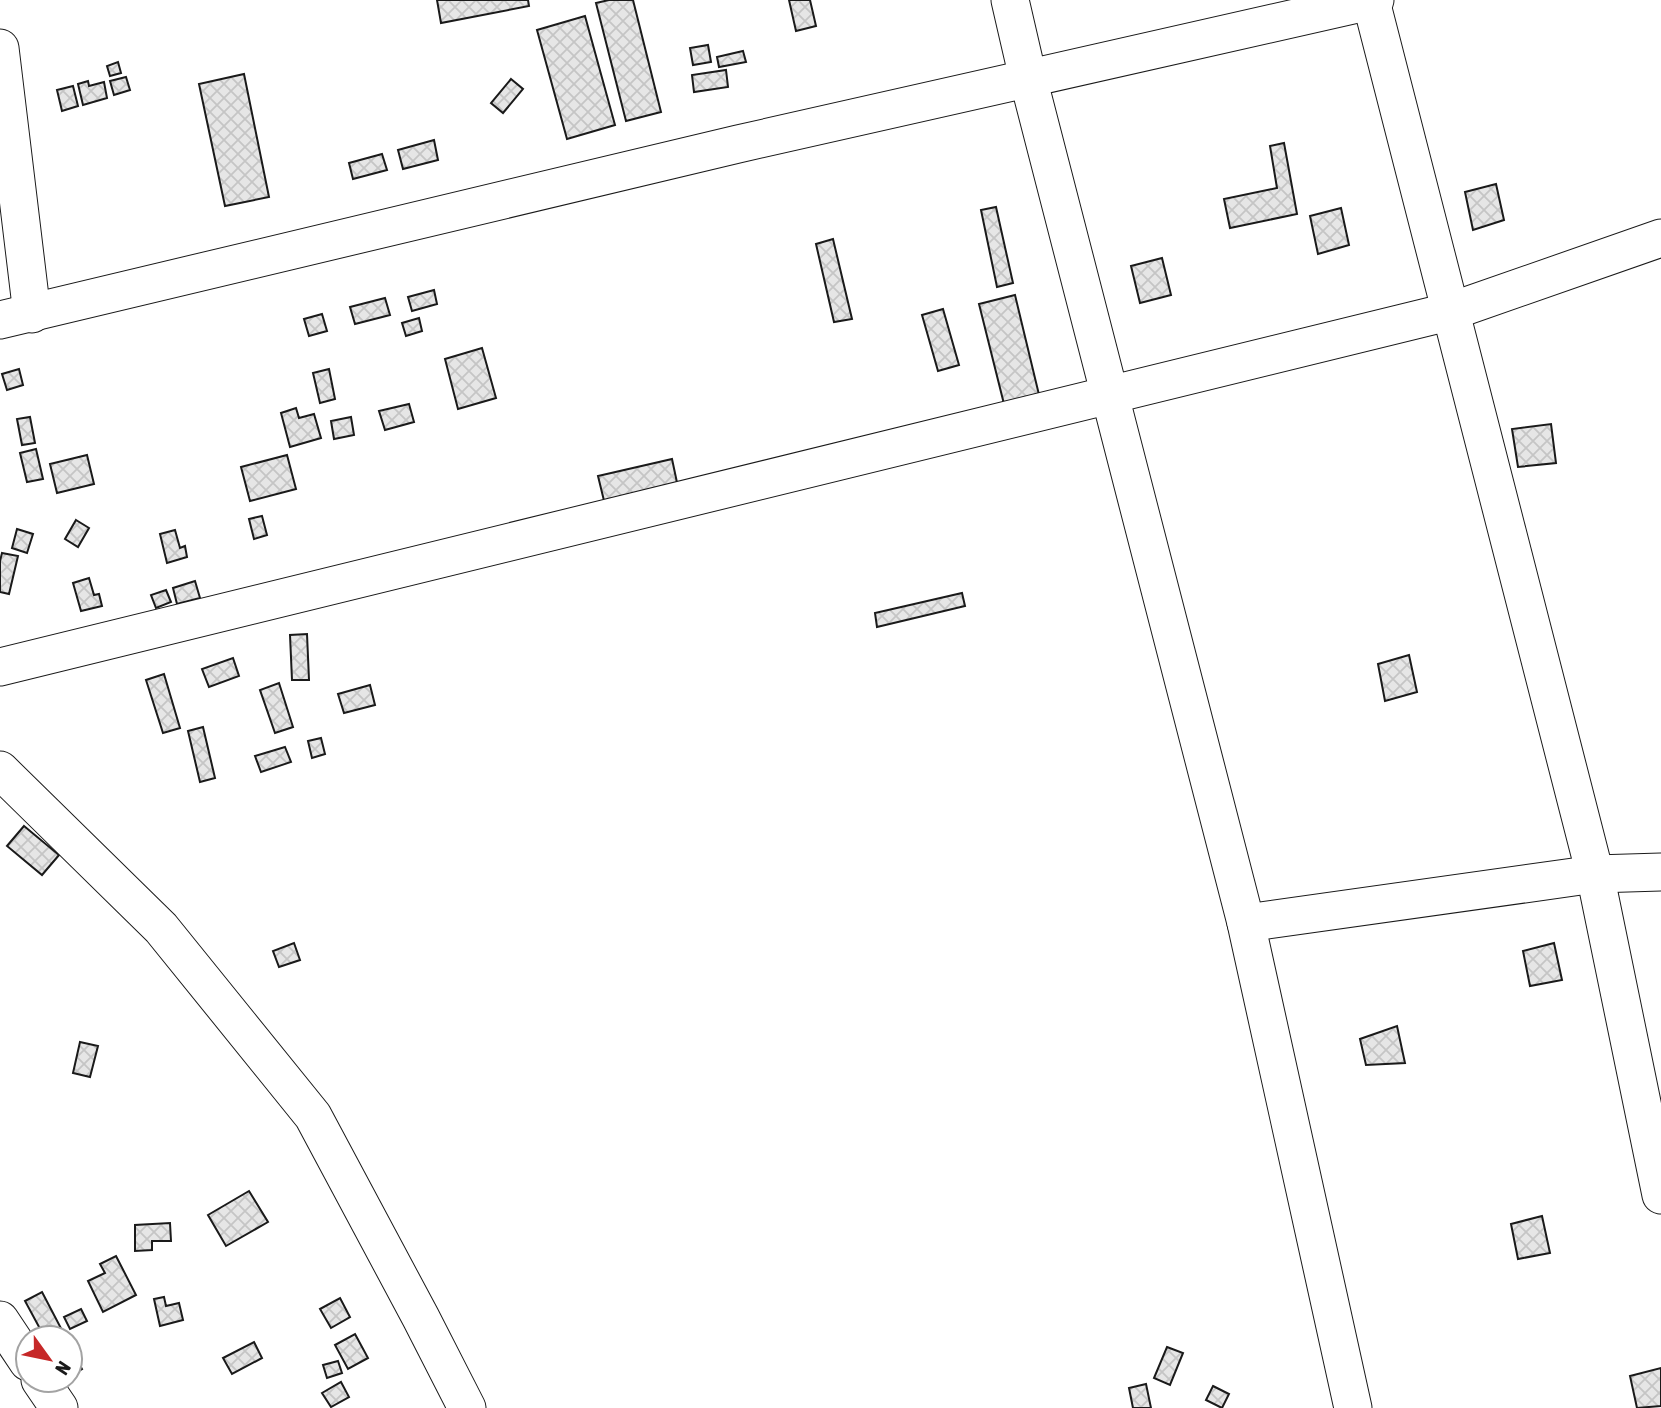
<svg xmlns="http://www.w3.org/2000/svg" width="1661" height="1408" viewBox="0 0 1661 1408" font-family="'Asap Condensed',sans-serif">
<defs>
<pattern id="building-cross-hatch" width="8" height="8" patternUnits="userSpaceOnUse" patternTransform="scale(1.75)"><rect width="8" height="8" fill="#e6e6e6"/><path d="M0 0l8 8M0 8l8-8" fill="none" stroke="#c5c5c5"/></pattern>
</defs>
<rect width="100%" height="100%" fill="#fff"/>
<g fill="url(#building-cross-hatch)" stroke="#1a1a1a" stroke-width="2">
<polygon points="437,0 528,0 529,6 441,23"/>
<polygon points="609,0 633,0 661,112 626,121 596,3"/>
<polygon points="789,0 810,0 816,26 796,31"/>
<polygon points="585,16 615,125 567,139 537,30"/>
<polygon points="708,45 711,62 693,65 690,48"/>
<polygon points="743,51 746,62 719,67 717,57"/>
<polygon points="118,62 121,73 110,76 107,66"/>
<polygon points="726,70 728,87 694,92 692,75"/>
<polygon points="244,74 269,197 225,206 199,84"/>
<polygon points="126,77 130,90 114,95 110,81"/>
<polygon points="511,79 523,89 503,113 491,103"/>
<polygon points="88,81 89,86 104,82 107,98 83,105 78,84"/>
<polygon points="73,86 78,106 62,111 57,90"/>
<polygon points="434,140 438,160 403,169 398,150"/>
<polygon points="1284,143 1297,214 1230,228 1224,199 1277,188 1270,146"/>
<polygon points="382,154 387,170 353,179 349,163"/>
<polygon points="1496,184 1504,220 1473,230 1465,192"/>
<polygon points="996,207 1013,283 997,287 981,210"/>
<polygon points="1341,208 1349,245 1318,254 1310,216"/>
<polygon points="833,239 852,319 834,322 816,244"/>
<polygon points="1162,258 1171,295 1140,303 1131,266"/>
<polygon points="434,290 437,304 412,311 408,297"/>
<polygon points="1015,295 1041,403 1006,412 979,304"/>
<polygon points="385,298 390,315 355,324 350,307"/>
<polygon points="943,309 959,365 938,371 922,315"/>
<polygon points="322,314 327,331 309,336 304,319"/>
<polygon points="419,318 422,331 406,336 402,323"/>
<polygon points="482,348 496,398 458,409 445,359"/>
<polygon points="19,369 23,385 7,390 2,374"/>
<polygon points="329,369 335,399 320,403 313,373"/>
<polygon points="409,404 414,422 385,430 379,411"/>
<polygon points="296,408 299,418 314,414 321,438 290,447 281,413"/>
<polygon points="30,417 35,443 22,445 17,419"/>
<polygon points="351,417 354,435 334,439 331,421"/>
<polygon points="1551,424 1556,463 1518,467 1512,429"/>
<polygon points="36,449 43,479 27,482 20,453"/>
<polygon points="87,455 94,484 57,493 50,464"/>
<polygon points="287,455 296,489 250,501 241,467"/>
<polygon points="672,459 679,492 606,509 598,476"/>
<polygon points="262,516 267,535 254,539 249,519"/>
<polygon points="76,520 89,528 78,547 65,539"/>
<polygon points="17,529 33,534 27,553 12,548"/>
<polygon points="175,530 180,548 185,546 187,557 167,563 160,534"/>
<polygon points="2,553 18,556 9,594 0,592 0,561"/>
<polygon points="89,578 94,595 99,594 102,606 81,611 73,583"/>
<polygon points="195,581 200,598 177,604 173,588"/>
<polygon points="166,590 171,602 156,608 151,595"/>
<polygon points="962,593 965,606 877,627 875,613"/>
<polygon points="307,634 309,680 292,680 290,635"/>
<polygon points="1409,655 1417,692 1385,701 1378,664"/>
<polygon points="233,658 239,676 209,687 202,669"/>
<polygon points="164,674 180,728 163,733 146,680"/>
<polygon points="279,683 293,727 275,733 260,690"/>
<polygon points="370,685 375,705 344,713 338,694"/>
<polygon points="203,727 215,778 200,782 188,731"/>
<polygon points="321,738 325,754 312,758 308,741"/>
<polygon points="285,747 291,762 261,772 255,756"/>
<polygon points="24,826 59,855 42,875 7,846"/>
<polygon points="294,943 300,960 279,967 273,951"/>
<polygon points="1554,943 1562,980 1530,986 1523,951"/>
<polygon points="1397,1026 1405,1063 1366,1065 1360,1039"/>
<polygon points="80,1042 98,1046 90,1077 73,1073"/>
<polygon points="249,1191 268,1222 226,1246 208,1215"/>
<polygon points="1542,1216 1550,1253 1518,1259 1511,1224"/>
<polygon points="170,1223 171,1241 152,1241 152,1250 135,1251 135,1225"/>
<polygon points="116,1256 136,1295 103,1312 88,1281 105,1273 100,1264"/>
<polygon points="42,1292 64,1334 57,1338 45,1338 25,1301"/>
<polygon points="164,1297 166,1306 179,1303 183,1320 160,1326 154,1299"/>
<polygon points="340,1298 350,1317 331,1328 320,1309"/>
<polygon points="81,1309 87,1321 70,1329 64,1317"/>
<polygon points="355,1334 368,1358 348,1369 335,1345"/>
<polygon points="254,1342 262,1358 232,1374 223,1358"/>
<polygon points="70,1346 82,1369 70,1376"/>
<polygon points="1167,1347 1183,1353 1170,1385 1154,1378"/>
<polygon points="338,1361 342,1373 327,1378 323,1365"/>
<polygon points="1661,1368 1661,1406 1637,1408 1630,1376"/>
<polygon points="341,1382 349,1397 331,1407 322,1393"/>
<polygon points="1146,1384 1151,1408 1133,1408 1129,1388"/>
<polygon points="1213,1386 1229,1394 1222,1408 1206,1400"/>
</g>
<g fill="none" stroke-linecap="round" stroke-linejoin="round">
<g stroke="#1a1a1a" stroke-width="39">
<g id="minor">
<polyline points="1010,0 1028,78 1246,923 1353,1408"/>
<polyline points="1371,1 1595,874 1661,1195"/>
<polyline points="0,48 32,314"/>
<polyline points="0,320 738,144 1375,0"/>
<polyline points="0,667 1452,311 1661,238"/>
<polyline points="0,770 161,928 313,1116 421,1318 467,1408"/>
<polyline points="1246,923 1595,874 1661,872"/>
<polyline points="0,1320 28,1362"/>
<polyline points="40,1380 59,1408"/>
</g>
</g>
<use href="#minor" stroke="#fff" stroke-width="37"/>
</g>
<g transform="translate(49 1359) rotate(123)"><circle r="33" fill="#ffffff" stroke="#a3a3a3" stroke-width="2"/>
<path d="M0-5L12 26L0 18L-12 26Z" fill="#c62828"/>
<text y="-10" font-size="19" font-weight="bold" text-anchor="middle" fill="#1a1a1a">N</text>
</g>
</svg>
